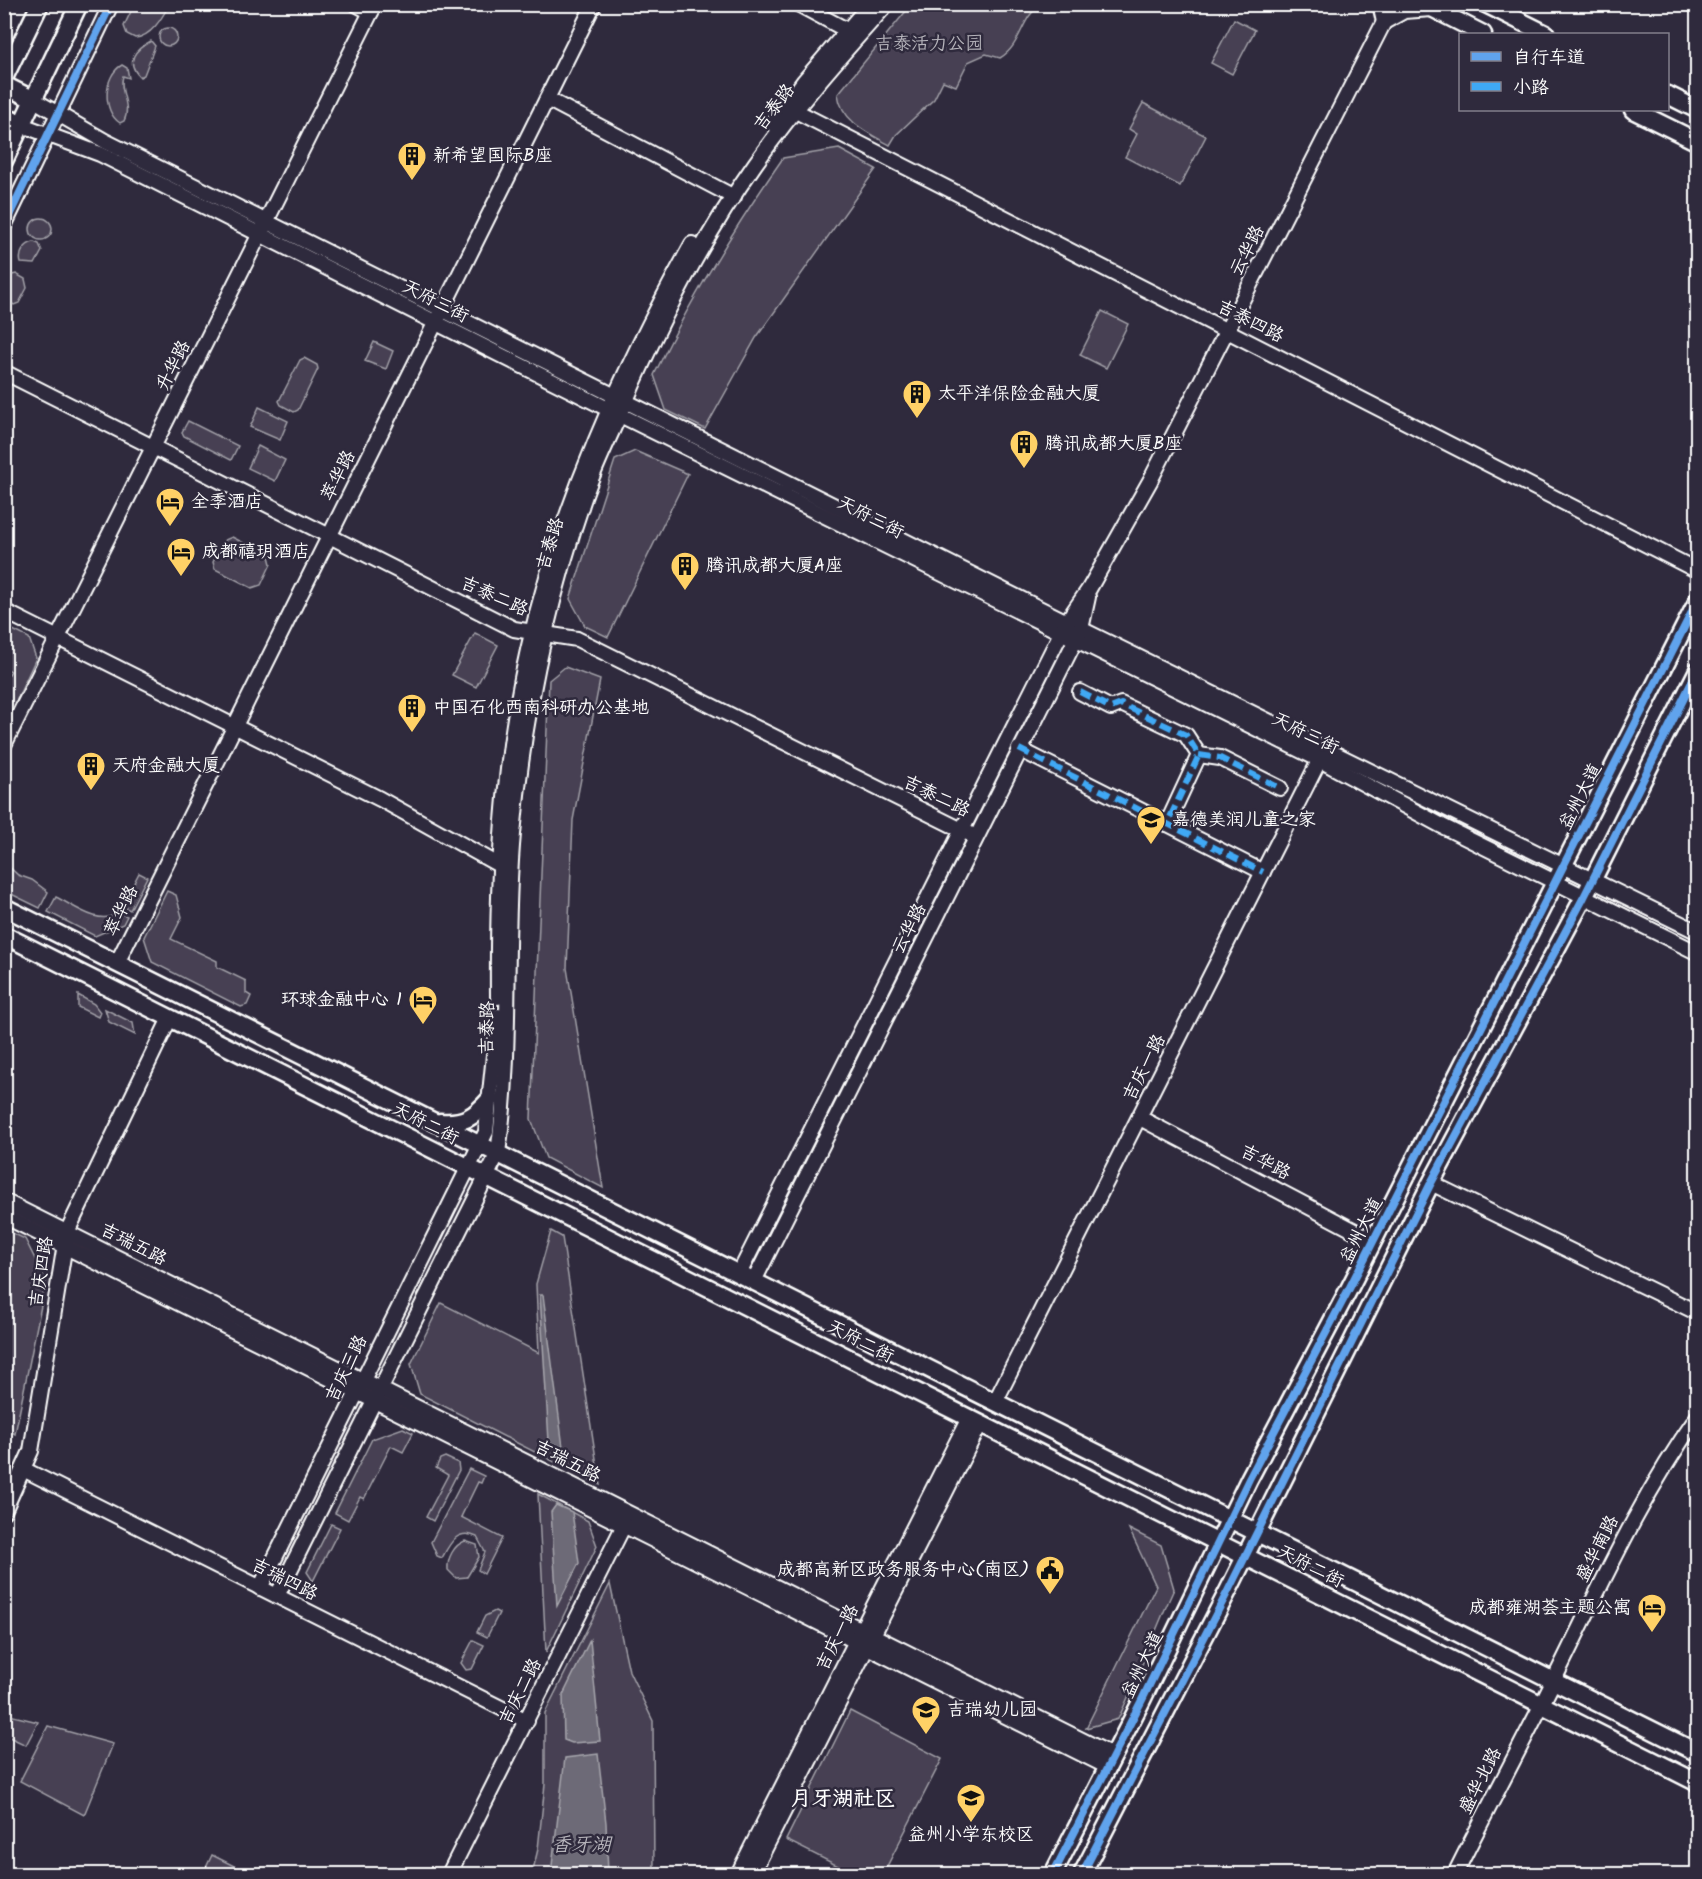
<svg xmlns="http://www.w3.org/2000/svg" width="1702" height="1879" viewBox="0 0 1702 1879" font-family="Kalam,'LXGW WenKai TC',sans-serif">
<rect width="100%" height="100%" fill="#2f2a3d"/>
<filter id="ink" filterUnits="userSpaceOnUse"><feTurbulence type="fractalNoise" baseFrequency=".0167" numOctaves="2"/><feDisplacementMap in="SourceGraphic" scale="12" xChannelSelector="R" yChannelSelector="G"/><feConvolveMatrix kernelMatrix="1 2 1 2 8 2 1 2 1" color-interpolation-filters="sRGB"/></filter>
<g filter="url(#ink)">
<g fill="#464152" stroke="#a2a0a8" stroke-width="1.5">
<path d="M 134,5 L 134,4 L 169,5 C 162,18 151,37 135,38 L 127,34 L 124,26 Z"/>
<path d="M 911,5 L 1040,5 C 1021,18 1021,46 1000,58 L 986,54 L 968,62 L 956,86 L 943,81 L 934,99 L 896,135 L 890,145 C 868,133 841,121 838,94 Z"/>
<polygon points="1234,19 1255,30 1232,74 1211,63"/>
<circle cx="168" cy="37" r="9"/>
<path d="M 151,41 L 155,46 L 144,75 L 140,77 C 124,61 136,49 151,41 Z"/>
<path d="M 122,65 L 127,68 L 129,78 L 123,76 C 118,91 132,105 124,121 L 120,123 C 102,111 103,76 122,65 Z"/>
<polygon points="1143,103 1206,136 1180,186 1125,157 1137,134 1129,129"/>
<path d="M 839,149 L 876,169 L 756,338 L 705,429 L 666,410 L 654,375 C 691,298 734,228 783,158 Z"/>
<circle cx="41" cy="229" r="11"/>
<path d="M 34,242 L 39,244 L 42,251 L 35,264 L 21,263 C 18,253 25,244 34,242 Z"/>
<polygon points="16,274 25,279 27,288 19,303 14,305 5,298 5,282 8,276"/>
<polygon points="1102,311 1128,324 1106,368 1080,355"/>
<polygon points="374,342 393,351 386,369 365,361"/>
<polygon points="304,358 317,365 318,369 298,410 294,412 281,405 279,401 300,360"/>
<polygon points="259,407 288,421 280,440 250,427"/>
<polygon points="188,421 238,446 231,460 184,436 182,432"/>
<polygon points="258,446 285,460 275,481 248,468"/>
<polygon points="635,451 688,474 608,637 585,626 570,599 615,460"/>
<polygon points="232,537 269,556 271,564 261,585 252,588 215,569 213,562 225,540"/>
<polygon points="5,626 29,638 36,658 7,721 5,680 11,671 5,668"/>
<polygon points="475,633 498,645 476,687 452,675"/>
<polygon points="565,667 600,680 573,820 567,968 603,1188 546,1158 531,1119 549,680"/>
<polygon points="5,863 18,875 32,880 48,892 40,908 5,891"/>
<polygon points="139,873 147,877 130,910 122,906"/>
<polygon points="167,891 176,895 182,917 171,939 217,961 217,967 246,981 246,993 251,996 247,1005 241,1007 152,962 144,937"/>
<path d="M 56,897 C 73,905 101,928 118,912 L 127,916 L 123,924 L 95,936 L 48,912 Z"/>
<polygon points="78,995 94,1004 100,1012 98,1017 78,1007"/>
<polygon points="105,1009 133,1023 135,1035 109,1022"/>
<polygon points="4,1229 25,1239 46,1281 15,1434 5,1428"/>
<polygon points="551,1231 562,1237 600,1485 420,1394 411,1364 441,1303 539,1353 536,1284"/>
<polygon points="403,1428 413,1433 403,1452 391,1446 364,1499 360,1497 348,1520 335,1513 372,1439"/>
<polygon points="445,1457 458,1463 459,1470 433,1521 426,1517 448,1475 436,1468 440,1459"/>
<path d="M 469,1469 L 484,1476 L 481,1483 L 478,1482 L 461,1517 L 502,1538 L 484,1574 L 478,1570 L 485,1552 L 477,1537 C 457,1528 450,1543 442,1558 L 437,1556 L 431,1542 Z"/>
<polygon points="538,1494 588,1521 597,1546 546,1652"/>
<polygon points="331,1524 340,1528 313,1581 307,1572"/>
<path d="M 1129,1529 L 1161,1545 L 1174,1589 C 1154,1632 1139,1676 1118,1719 L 1086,1728 L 1156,1586 Z"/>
<path d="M 465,1541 L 477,1545 L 479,1557 L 467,1577 L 456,1578 L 448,1570 C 447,1558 454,1545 465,1541 Z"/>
<polygon points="610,1584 629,1671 653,1721 654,1874 532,1874 538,1849 545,1784 545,1713"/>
<polygon points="495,1611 499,1613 487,1637 477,1632 485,1616"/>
<polygon points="473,1640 484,1645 472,1669 466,1670 461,1663"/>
<polygon points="850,1711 942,1759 883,1874 854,1874 786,1840"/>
<polygon points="5,1714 38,1722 26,1745 5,1735"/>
<polygon points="48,1726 113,1744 84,1815 20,1781"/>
<polygon points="212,1855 250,1874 203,1874"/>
</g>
<g fill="#6d6a77" stroke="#a7a6ad" stroke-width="1.5">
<polygon points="540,1295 543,1295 563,1447 560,1452 550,1446 549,1441"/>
<polygon points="556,1505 572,1512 579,1563 557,1606 551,1512"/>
<polygon points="590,1640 600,1741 572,1743 564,1740 563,1695"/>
<polygon points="598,1754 606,1823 608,1874 551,1874 565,1758"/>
</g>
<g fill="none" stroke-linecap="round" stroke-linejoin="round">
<polyline stroke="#443f50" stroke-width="14" stroke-dasharray="14 7" stroke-linecap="butt" points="4,1243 14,1244 29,1220"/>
<g stroke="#fff" stroke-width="18">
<g id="minor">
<polyline points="356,4 371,12"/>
<polyline points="798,4 854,34"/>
<polyline points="1380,4 1384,22 1404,11 1432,9"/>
<polyline points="547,99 734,197"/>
<polyline points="34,100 105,141 1081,629 1698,932"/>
<polyline points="788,107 1698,571"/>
<polyline points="773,124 804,81 870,4"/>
<polyline points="22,125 100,154 610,410 1320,760 1442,826 1698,953"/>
<polyline points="4,226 111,4"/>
<polyline points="4,372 514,629 577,639 976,837"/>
<polyline points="4,611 380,799 506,869"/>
<polyline points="1080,692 1111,708 1121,704 1186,735 1199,755 1167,824"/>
<polyline points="4,745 375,4"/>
<polyline points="1019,749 1263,872"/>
<polyline points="1199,755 1220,758 1280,788"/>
<polyline points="117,963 594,4"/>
<path d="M 498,997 C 497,881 502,763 528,650 C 560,507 621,372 692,244"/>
<polyline points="1140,1118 1374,1241"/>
<polyline points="1431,1183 1698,1313"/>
<polyline points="4,1201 1114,1756"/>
<polyline points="4,1216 1108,1767"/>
<polyline points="739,1274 1067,621 1089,589 1150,481 1384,22"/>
<polyline points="754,1281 1081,629 1088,597"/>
<polyline points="995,1402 1323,753"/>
<polyline points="25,1470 527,1721"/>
<polyline points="4,1511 31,1451 67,1232 170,1018"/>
<polyline points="260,1588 486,1132 498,1016"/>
<path d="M 277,1596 L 498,1153 C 513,1048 503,940 513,834 C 523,720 547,606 584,498 C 595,466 610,436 624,405 C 660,321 702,239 755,164 C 795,107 841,55 887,4"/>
<polyline points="449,1874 624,1525"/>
<polyline points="738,1874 969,1418"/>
<polyline points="752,1874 980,1424"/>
<path d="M 1455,1874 C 1487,1809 1522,1745 1554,1680 C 1599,1590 1639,1499 1698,1416"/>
</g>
</g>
<g stroke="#fff" stroke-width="21">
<g id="major">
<polyline points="1424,4 1483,34"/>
<polyline points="1486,4 1546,34"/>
<polyline points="4,78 40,4"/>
<polyline points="4,85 34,100"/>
<polyline points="1668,95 1698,110"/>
<polyline points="1633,110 1698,142"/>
<polyline points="4,116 22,125"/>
<polyline points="4,161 79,4"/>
<polyline points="4,907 1698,1753"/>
<polyline points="4,935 1698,1783"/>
<path d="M 440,1122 C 464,1124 474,1117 490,1099"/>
<polyline points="1053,1874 1142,1700 1249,1479 1350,1287 1698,600"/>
<polyline points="1082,1874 1228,1591 1431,1183 1584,897 1698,670"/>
</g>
</g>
<use href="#minor" stroke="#2f2a3d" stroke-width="14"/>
<use href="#major" stroke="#2f2a3d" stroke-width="16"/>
<g stroke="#3fa9f5" stroke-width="6" stroke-dasharray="12 6" stroke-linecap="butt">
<polyline points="1080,692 1111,708 1121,704 1186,735 1199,755 1167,824"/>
<polyline points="1019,749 1263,872"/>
<polyline points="1199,755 1220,758 1280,788"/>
</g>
<g stroke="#2f2a3d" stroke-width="11">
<g id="cycleway">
<polyline points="4,226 111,4"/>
<polyline points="1053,1874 1142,1700 1249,1479 1350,1287 1698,600"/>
<polyline points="1082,1874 1228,1591 1431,1183 1584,897 1698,670"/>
</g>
</g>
<use href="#cycleway" stroke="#60a3ed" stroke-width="8"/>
</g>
</g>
<defs>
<g id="building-pin" transform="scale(1.5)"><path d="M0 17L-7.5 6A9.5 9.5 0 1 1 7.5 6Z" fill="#ffd166" stroke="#2f2a3d"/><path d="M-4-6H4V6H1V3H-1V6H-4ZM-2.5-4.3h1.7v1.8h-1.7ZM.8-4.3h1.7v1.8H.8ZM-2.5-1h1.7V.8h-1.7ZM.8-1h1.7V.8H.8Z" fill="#111"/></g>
<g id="hotel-pin" transform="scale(1.5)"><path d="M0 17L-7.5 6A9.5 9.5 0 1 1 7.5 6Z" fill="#ffd166" stroke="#2f2a3d"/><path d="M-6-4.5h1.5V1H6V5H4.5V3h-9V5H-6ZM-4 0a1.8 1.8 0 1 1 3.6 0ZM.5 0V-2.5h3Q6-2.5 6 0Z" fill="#111"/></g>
<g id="school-pin" transform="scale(1.5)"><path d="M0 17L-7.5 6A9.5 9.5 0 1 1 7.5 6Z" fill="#ffd166" stroke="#2f2a3d"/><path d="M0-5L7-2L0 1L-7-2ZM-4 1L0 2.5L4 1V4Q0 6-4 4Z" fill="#111"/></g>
<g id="civic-pin" transform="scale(1.5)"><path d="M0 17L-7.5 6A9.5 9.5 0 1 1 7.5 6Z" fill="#ffd166" stroke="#2f2a3d"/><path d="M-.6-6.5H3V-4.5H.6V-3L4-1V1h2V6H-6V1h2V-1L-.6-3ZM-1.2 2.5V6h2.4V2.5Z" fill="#111"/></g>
</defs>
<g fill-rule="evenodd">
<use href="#building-pin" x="412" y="156"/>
<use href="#building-pin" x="917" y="394"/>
<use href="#building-pin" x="1024" y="444"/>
<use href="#hotel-pin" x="170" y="502"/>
<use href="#hotel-pin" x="181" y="552"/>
<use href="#building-pin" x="685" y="566"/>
<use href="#building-pin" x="412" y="708"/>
<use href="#building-pin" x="91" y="766"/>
<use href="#school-pin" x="1151" y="820"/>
<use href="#hotel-pin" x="423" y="1000"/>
<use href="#civic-pin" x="1050" y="1570"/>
<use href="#hotel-pin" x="1652" y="1608"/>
<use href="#school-pin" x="926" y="1710"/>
<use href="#school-pin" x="971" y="1798"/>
</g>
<g text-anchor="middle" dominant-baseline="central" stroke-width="5" stroke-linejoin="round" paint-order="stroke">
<g font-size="18" fill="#b5b3ba" stroke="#2f2a3d">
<text x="929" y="44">吉泰活力公园</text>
</g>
<g font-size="18" fill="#fff" stroke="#2f2a3d">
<text transform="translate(775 108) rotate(-52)">吉泰路</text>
<text transform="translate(1248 251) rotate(-63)">云华路</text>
<text transform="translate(435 302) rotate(27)">天府三街</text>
<text transform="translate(1250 322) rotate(27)">吉泰四路</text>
<text transform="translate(174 366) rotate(-63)">升华路</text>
<text transform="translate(339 476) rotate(-63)">萃华路</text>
<text transform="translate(870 518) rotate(27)">天府三街</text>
<text transform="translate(551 544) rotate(-73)">吉泰路</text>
<text transform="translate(494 597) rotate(24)">吉泰二路</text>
<text transform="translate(1305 734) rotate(26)">天府三街</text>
<text transform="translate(936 797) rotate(26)">吉泰二路</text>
<text transform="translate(1581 797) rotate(-63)">益州大道</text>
<text transform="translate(122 911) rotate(-64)">萃华路</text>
<text transform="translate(910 929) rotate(-63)">云华路</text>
<text transform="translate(488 1028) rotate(-89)">吉泰路</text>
<text transform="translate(1145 1068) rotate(-63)">吉庆一路</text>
<text transform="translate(425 1124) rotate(27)">天府二街</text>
<text transform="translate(1265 1163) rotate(28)">吉华路</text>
<text transform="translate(1362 1231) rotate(-63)">益州大道</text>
<text transform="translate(133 1245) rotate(27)">吉瑞五路</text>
<text transform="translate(42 1272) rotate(-81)">吉庆四路</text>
<text transform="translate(860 1342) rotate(27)">天府二街</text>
<text transform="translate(347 1369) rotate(-64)">吉庆三路</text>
<text transform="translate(567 1462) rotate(27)">吉瑞五路</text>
<text transform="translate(1598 1549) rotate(-63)">盛华南路</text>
<text transform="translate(1310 1567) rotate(27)">天府二街</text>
<text transform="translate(284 1580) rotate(27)">吉瑞四路</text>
<text transform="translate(838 1638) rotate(-63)">吉庆一路</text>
<text transform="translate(1143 1665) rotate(-64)">益州大道</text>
<text transform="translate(521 1692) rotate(-63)">吉庆二路</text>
<text transform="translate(1481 1781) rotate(-63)">盛华北路</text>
</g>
<g font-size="18" fill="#fff" stroke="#2f2a3d" text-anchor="start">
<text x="433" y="156">新希望国际B座</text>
<text x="938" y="394">太平洋保险金融大厦</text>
<text x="1045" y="444">腾讯成都大厦B座</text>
<text x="191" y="502">全季酒店</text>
<text x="202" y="552">成都禧玥酒店</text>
<text x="706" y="566">腾讯成都大厦A座</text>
<text x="433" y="708">中国石化西南科研办公基地</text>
<text x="112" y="766">天府金融大厦</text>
<text x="1172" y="820">嘉德美润儿童之家</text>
<text x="402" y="1000" text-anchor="end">环球金融中心 1</text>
<text x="1029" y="1570" text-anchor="end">成都高新区政务服务中心(南区)</text>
<text x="1631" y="1608" text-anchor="end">成都雍湖荟主题公寓</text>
<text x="947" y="1710">吉瑞幼儿园</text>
<text x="971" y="1835" text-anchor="middle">益州小学东校区</text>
</g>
<g font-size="20" font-style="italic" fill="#b6b4bb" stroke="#2f2a3d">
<text x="581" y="1846">香牙湖</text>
</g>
<g font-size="21" font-weight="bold" fill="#fff" stroke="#2f2a3d">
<text x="843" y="1799">月牙湖社区</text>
</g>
</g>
<rect width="1702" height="1879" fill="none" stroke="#2f2a3d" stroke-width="24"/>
<rect x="12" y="12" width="1678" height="1855" fill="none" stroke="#fff" stroke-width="2" filter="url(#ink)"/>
<rect x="1459" y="33" width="210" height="78" fill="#2f2a3d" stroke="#827f8b" stroke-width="1.5"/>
<rect x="1471" y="52" width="30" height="9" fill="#60a3ed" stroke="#827f8b" stroke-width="1.5"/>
<text x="1513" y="63" font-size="18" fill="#ffffff">自行车道</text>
<rect x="1471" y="82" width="30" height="9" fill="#3fa9f5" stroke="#827f8b" stroke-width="1.5"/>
<text x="1513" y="93" font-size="18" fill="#ffffff">小路</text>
</svg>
